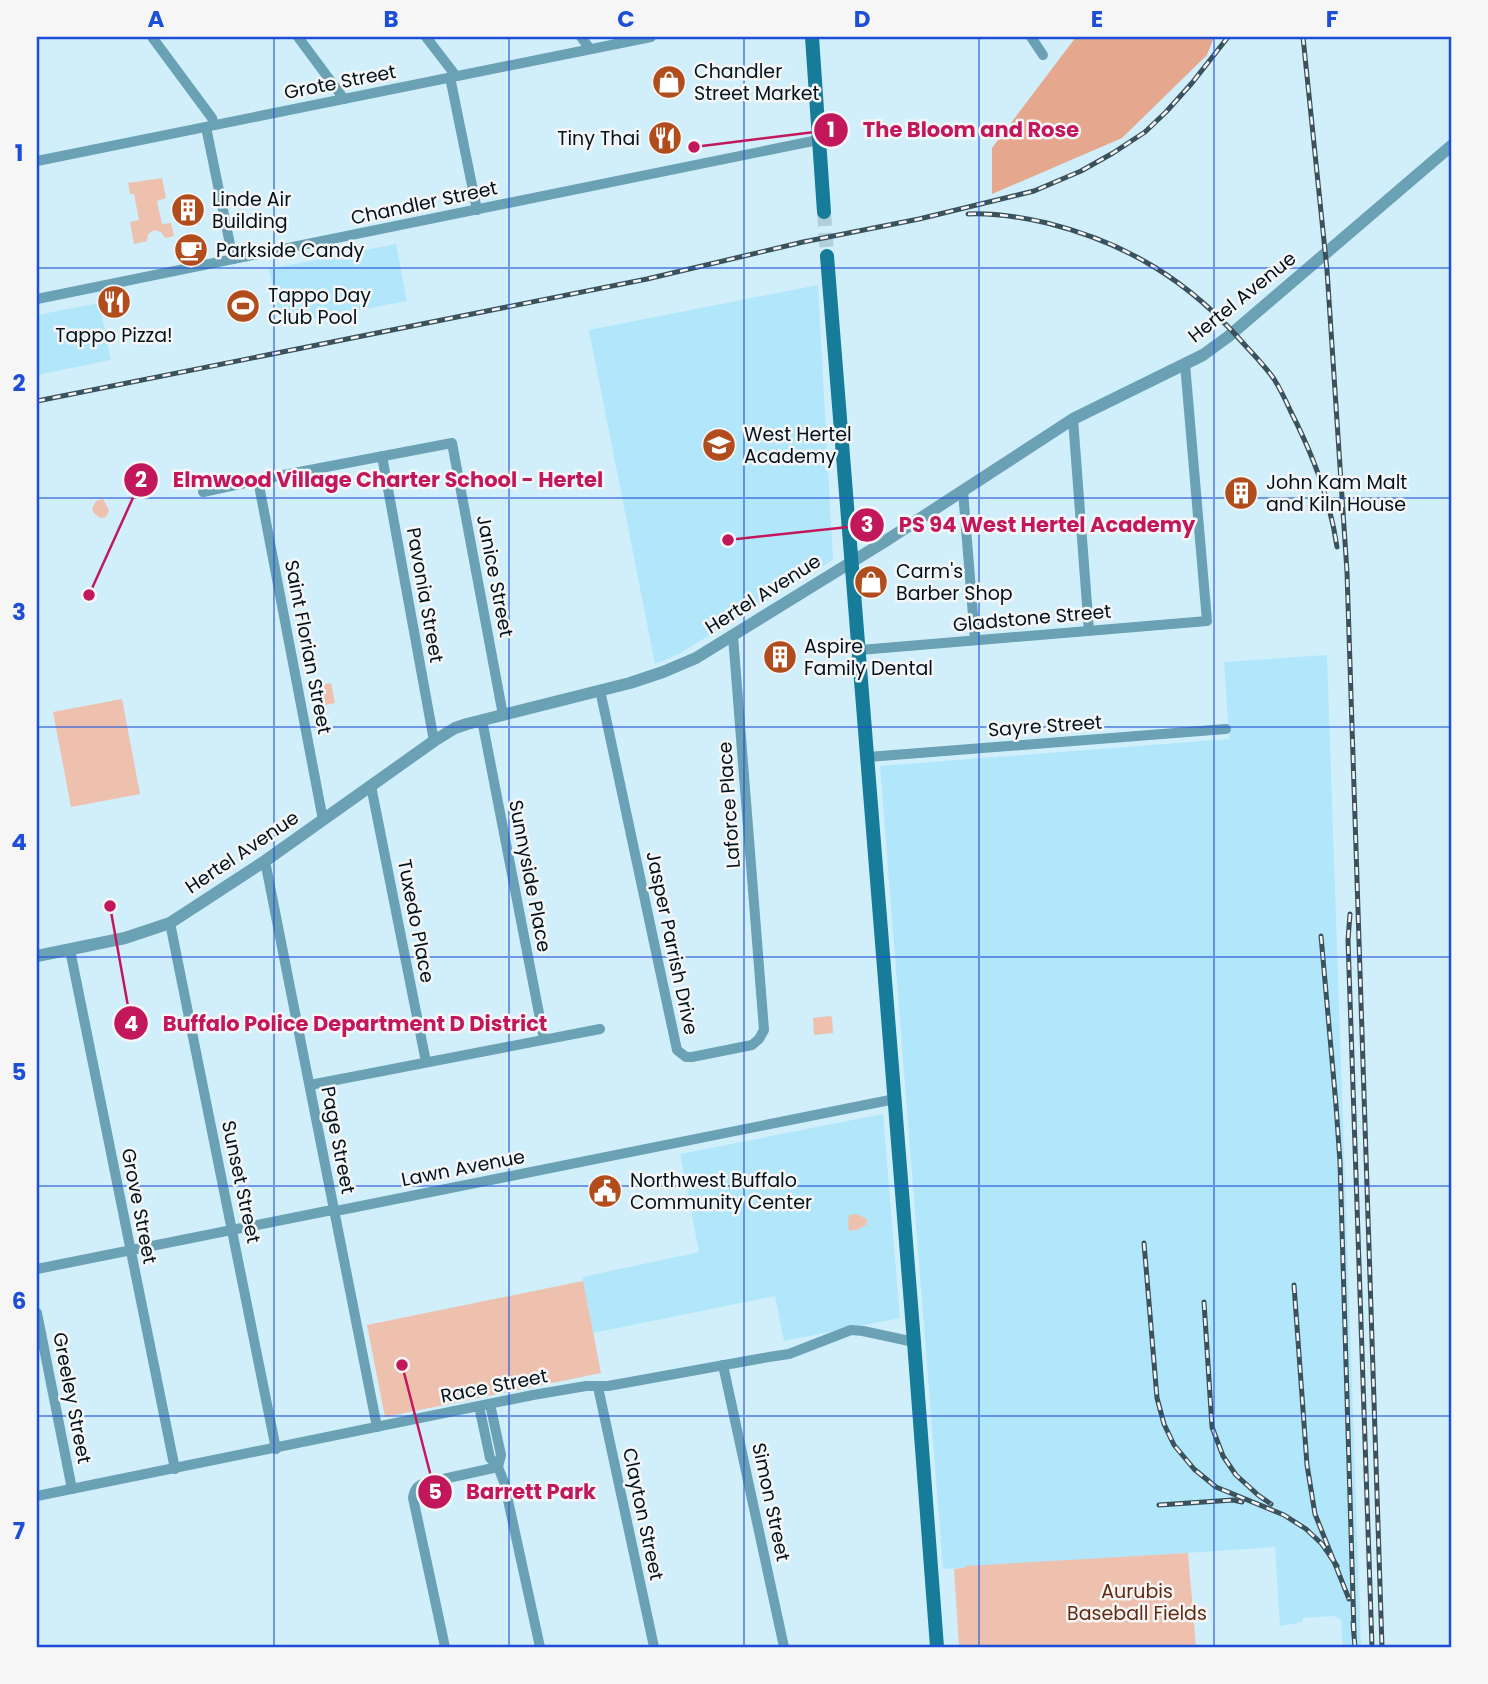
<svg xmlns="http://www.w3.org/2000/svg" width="1488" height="1684" viewBox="0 0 1488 1684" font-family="Poppins,sans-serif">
<rect width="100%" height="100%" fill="#d0effb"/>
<g fill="#b2e7fb">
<polygon points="396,244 407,301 281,325 269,269"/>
<polygon points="818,285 833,560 677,655 655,664 589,330"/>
<polygon points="99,303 111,360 37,375 37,315"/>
<polygon points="1327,655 1361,1647 1343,1647 1341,1620 1334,1616 1303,1618 1303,1622 1280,1626 1275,1547 943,1569 880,766 1229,739 1224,662"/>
<polygon points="883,1114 900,1318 784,1341 775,1296 593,1333 582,1277 699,1252 680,1154"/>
</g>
<g fill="#eec0ae">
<polygon points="162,178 166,198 157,201 162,224 171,223 174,236 165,238 161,232 154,230 148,234 147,241 134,244 130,222 139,220 134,194 130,194 128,183"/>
<polygon points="103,499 109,510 106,517 100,518 94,513 92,509 96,501"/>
<polygon points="331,683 335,703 320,706 316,686"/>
<polygon points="122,699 140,794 71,807 53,712"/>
<polygon points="830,1016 832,1017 833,1033 814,1035 813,1018"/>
<polygon points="856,1214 867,1219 867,1224 859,1229 849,1231 848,1222 849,1215"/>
<polygon points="583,1281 601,1373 385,1417 367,1325"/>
<polygon points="1188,1553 1196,1647 959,1647 954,1569 964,1568 966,1566"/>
</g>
<polygon fill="#e5a78e" points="1076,37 1214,37 1207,55 1122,138 992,194 992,148"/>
<polygon fill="#d198ba" points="251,299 253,310 236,313 234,303"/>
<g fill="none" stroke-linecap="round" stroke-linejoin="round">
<polyline stroke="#b1ceda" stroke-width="14" stroke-dasharray="14 7" stroke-linecap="butt" points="824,212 827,256"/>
<g stroke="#6ba1b4" stroke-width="10">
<polyline points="152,37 212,118 214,125"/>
<polyline points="298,37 344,99"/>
<polyline points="426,37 456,76"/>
<polyline points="581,37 590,49"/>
<polyline points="1031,37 1043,55"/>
<polyline points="450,77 477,210"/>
<polyline points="206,127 233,259"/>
<polyline points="37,161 651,37"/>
<polyline points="37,299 818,140"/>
<polyline points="1073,419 1089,631"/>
<polyline points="382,456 434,741"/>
<polyline points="258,480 323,820"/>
<polyline points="963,491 975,640"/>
<polyline points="203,492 273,477 452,443 503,715"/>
<polyline points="860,650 1207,621 1185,364"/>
<polyline points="600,690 677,1050 686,1057 692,1057 752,1045 759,1039 764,1030 733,636"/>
<polyline points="482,720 544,1039"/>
<polyline points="868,757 1226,729"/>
<polyline points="371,786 426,1062"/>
<polyline points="265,861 377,1427"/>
<polyline points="170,923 276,1449"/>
<polyline points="70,950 175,1469"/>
<polyline points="310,1085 600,1029"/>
<polyline points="37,1269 327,1211 341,1210 895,1099"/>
<polyline points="37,1313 72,1489"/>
<polyline points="723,1365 784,1647"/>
<polyline points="598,1387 654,1647"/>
<polyline points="490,1404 501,1455 498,1467"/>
<polyline points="479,1406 490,1458 498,1467"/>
<polyline points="37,1496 533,1395 586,1386 608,1386 769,1357 789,1354 851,1330 863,1331 914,1342"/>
<path d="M 445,1647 L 413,1498 C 414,1490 417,1485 425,1483 L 498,1467 L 504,1482 L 540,1647"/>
</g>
<polyline stroke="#6ba1b4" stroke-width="12" points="37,956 125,938 170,923 265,861 434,741 455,728 467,724 630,683 663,672 696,658 884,542 1073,419 1203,355 1229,336 1451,146"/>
<g stroke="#167c99" stroke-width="14">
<polyline points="812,37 824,212"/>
<polyline points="827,256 914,1342 937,1647"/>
</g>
<g stroke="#3b525c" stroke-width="5">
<g id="rail">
<polyline points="1303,37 1327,270 1347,572 1382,1647"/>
<path d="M 968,214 C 995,213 1021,217 1047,223 C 1127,243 1189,281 1243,343 C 1253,354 1265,366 1274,379 C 1281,390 1286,401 1291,412 C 1313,455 1330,499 1337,547"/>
<polyline points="37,401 647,279 803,242 919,219 1034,191 1081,171 1113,153 1145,132 1166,112 1192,83 1228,37"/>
<polyline points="1350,914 1348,940 1372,1647"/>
<polyline points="1321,936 1336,1105 1340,1162 1354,1632"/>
<polyline points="1144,1243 1157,1398 1164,1424 1174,1445 1194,1469 1216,1487 1284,1515 1306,1529 1322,1544 1337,1566"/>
<polyline points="1294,1285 1307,1465 1315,1514 1349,1599"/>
<polyline points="1204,1302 1212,1427 1223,1456 1236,1475 1258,1495 1271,1504"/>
<polyline points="1159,1505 1233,1500 1242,1502"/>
<polyline points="1353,1623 1355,1647"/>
</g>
</g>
<use href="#rail" stroke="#f6f6f6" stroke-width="2.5" stroke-dasharray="8" stroke-linecap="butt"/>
</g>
<path fill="none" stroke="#1d4ed8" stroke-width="2" stroke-opacity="0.55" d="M 274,37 L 274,1647M 509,37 L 509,1647M 744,37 L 744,1647M 979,37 L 979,1647M 1214,37 L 1214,1647M 37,268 L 1451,268M 37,498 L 1451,498M 37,727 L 1451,727M 37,957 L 1451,957M 37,1186 L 1451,1186M 37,1416 L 1451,1416"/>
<defs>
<g id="shop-disc" transform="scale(1.75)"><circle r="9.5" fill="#b14d1d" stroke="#f6f6f6"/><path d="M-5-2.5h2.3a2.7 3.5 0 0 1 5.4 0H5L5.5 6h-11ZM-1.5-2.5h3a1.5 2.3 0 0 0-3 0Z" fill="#fff"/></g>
<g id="restaurant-disc" transform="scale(1.75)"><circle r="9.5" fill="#b14d1d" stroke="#f6f6f6"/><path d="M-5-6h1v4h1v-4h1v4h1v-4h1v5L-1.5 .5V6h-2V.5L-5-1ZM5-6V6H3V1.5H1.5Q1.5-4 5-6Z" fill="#fff"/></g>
<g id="building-disc" transform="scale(1.75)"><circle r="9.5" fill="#b14d1d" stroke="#f6f6f6"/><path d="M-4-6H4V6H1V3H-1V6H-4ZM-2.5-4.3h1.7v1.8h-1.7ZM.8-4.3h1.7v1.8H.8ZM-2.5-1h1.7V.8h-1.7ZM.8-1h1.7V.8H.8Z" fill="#fff"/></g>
<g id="cafe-disc" transform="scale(1.75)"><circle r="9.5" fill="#b14d1d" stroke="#f6f6f6"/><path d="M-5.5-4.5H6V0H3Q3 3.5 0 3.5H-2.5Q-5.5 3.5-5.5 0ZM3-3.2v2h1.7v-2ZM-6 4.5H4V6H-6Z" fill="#fff"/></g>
<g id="stadium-disc" transform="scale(1.75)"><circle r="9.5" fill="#b14d1d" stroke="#f6f6f6"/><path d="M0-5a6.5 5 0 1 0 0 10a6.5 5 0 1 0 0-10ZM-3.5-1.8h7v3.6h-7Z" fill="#fff"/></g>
<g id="school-disc" transform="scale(1.75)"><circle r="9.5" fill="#b14d1d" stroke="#f6f6f6"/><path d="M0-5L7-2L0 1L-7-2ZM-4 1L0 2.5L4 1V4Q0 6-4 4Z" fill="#fff"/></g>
<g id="civic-disc" transform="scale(1.75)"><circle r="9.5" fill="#b14d1d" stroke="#f6f6f6"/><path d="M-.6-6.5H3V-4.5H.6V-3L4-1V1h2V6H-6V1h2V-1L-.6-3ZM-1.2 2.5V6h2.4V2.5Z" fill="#fff"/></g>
</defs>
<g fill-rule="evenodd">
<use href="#shop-disc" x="669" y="82"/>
<use href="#restaurant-disc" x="665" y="138"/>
<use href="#building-disc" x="188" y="210"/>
<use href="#cafe-disc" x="191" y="250"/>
<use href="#restaurant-disc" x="114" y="302"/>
<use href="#stadium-disc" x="243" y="306"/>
<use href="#school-disc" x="719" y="445"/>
<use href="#building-disc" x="1241" y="493"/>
<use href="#shop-disc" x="871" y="582"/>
<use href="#building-disc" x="780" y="657"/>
<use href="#civic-disc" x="605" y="1191"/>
</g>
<g text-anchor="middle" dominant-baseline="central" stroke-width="5" stroke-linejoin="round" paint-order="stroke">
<g font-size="19" fill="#00131c" stroke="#f6f6f6" text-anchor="start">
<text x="694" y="71">Chandler<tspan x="694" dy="22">Street Market</tspan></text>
<text x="640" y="138" text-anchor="end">Tiny Thai</text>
<text x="212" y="199">Linde Air<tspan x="212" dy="22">Building</tspan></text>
<text x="216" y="250">Parkside Candy</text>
<text x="268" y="295">Tappo Day<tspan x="268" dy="22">Club Pool</tspan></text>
<text x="114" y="335" text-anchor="middle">Tappo Pizza!</text>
<text x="744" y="434">West Hertel<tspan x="744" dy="22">Academy</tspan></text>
<text x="1266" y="482">John Kam Malt<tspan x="1266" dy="22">and Kiln House</tspan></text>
<text x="896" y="571">Carm's<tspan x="896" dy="22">Barber Shop</tspan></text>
<text x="804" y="646">Aspire<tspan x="804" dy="22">Family Dental</tspan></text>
<text x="630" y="1180">Northwest Buffalo<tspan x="630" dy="22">Community Center</tspan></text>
</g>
<g font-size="19" fill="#00131c" stroke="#f6f6f6">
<text transform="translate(340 82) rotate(-11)">Grote Street</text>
<text transform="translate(424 203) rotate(-12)">Chandler Street</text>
<text transform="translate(1242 297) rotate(-39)">Hertel Avenue</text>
<text transform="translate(495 576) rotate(79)">Janice Street</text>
<text transform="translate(763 594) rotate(-32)">Hertel Avenue</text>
<text transform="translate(425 595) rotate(80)">Pavonia Street</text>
<text transform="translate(1032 618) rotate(-5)">Gladstone Street</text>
<text transform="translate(308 647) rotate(79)">Saint Florian Street</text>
<text transform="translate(1045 726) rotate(-4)">Sayre Street</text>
<text transform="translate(729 805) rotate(-94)">Laforce Place</text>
<text transform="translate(242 852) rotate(-34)">Hertel Avenue</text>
<text transform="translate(530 876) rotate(79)">Sunnyside Place</text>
<text transform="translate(416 921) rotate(79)">Tuxedo Place</text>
<text transform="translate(672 943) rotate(78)">Jasper Parrish Drive</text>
<text transform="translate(338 1140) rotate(79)">Page Street</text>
<text transform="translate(463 1168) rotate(-11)">Lawn Avenue</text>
<text transform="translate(241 1182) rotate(78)">Sunset Street</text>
<text transform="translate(139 1206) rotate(79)">Grove Street</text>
<text transform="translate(494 1386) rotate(-11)">Race Street</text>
<text transform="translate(72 1398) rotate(79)">Greeley Street</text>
<text transform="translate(771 1502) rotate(78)">Simon Street</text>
<text transform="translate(643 1514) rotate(78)">Clayton Street</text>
</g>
<g font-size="19" fill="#632a11" stroke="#f6f6f6">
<text x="1137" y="1591">Aurubis<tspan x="1137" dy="22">Baseball Fields</tspan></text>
</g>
</g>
<path fill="none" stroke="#c2185b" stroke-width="2.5" d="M694 147L831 130M89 595L141 480M728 540L867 525M110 906L131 1023M402 1365L435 1492"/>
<g fill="#c2185b" stroke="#f6f6f6" stroke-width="2.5">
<circle cx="694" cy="147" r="7"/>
<circle cx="89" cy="595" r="7"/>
<circle cx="728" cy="540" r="7"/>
<circle cx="110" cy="906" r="7"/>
<circle cx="402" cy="1365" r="7"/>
<circle cx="831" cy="130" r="18"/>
<circle cx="141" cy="480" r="18"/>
<circle cx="867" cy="525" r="18"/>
<circle cx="131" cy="1023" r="18"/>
<circle cx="435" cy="1492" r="18"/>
</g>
<g font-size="21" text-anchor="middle" font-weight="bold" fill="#fff">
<text x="831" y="137">1</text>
<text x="141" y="487">2</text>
<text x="867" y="532">3</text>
<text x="131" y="1031">4</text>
<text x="435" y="1499">5</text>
</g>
<g font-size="21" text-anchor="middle" font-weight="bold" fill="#c2185b" stroke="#f6f6f6" stroke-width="5" stroke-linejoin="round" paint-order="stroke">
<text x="971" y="137">The Bloom and Rose</text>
<text x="388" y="487">Elmwood Village Charter School - Hertel</text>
<text x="1047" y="532">PS 94 West Hertel Academy</text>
<text x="355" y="1031">Buffalo Police Department D District</text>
<text x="531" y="1499">Barrett Park</text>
</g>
<rect width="1488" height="1684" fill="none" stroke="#f6f6f6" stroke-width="77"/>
<rect x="38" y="38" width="1412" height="1608" fill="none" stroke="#1d4ed8" stroke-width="2.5"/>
<g font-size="23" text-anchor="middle" font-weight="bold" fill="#1d4ed8">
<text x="156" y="27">A</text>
<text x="391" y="27">B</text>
<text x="626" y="27">C</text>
<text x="862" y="27">D</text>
<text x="1097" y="27">E</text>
<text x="1332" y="27">F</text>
<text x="19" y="161">1</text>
<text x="19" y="391">2</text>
<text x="19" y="620">3</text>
<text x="19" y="850">4</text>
<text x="19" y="1080">5</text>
<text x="19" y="1309">6</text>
<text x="19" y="1539">7</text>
</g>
</svg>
